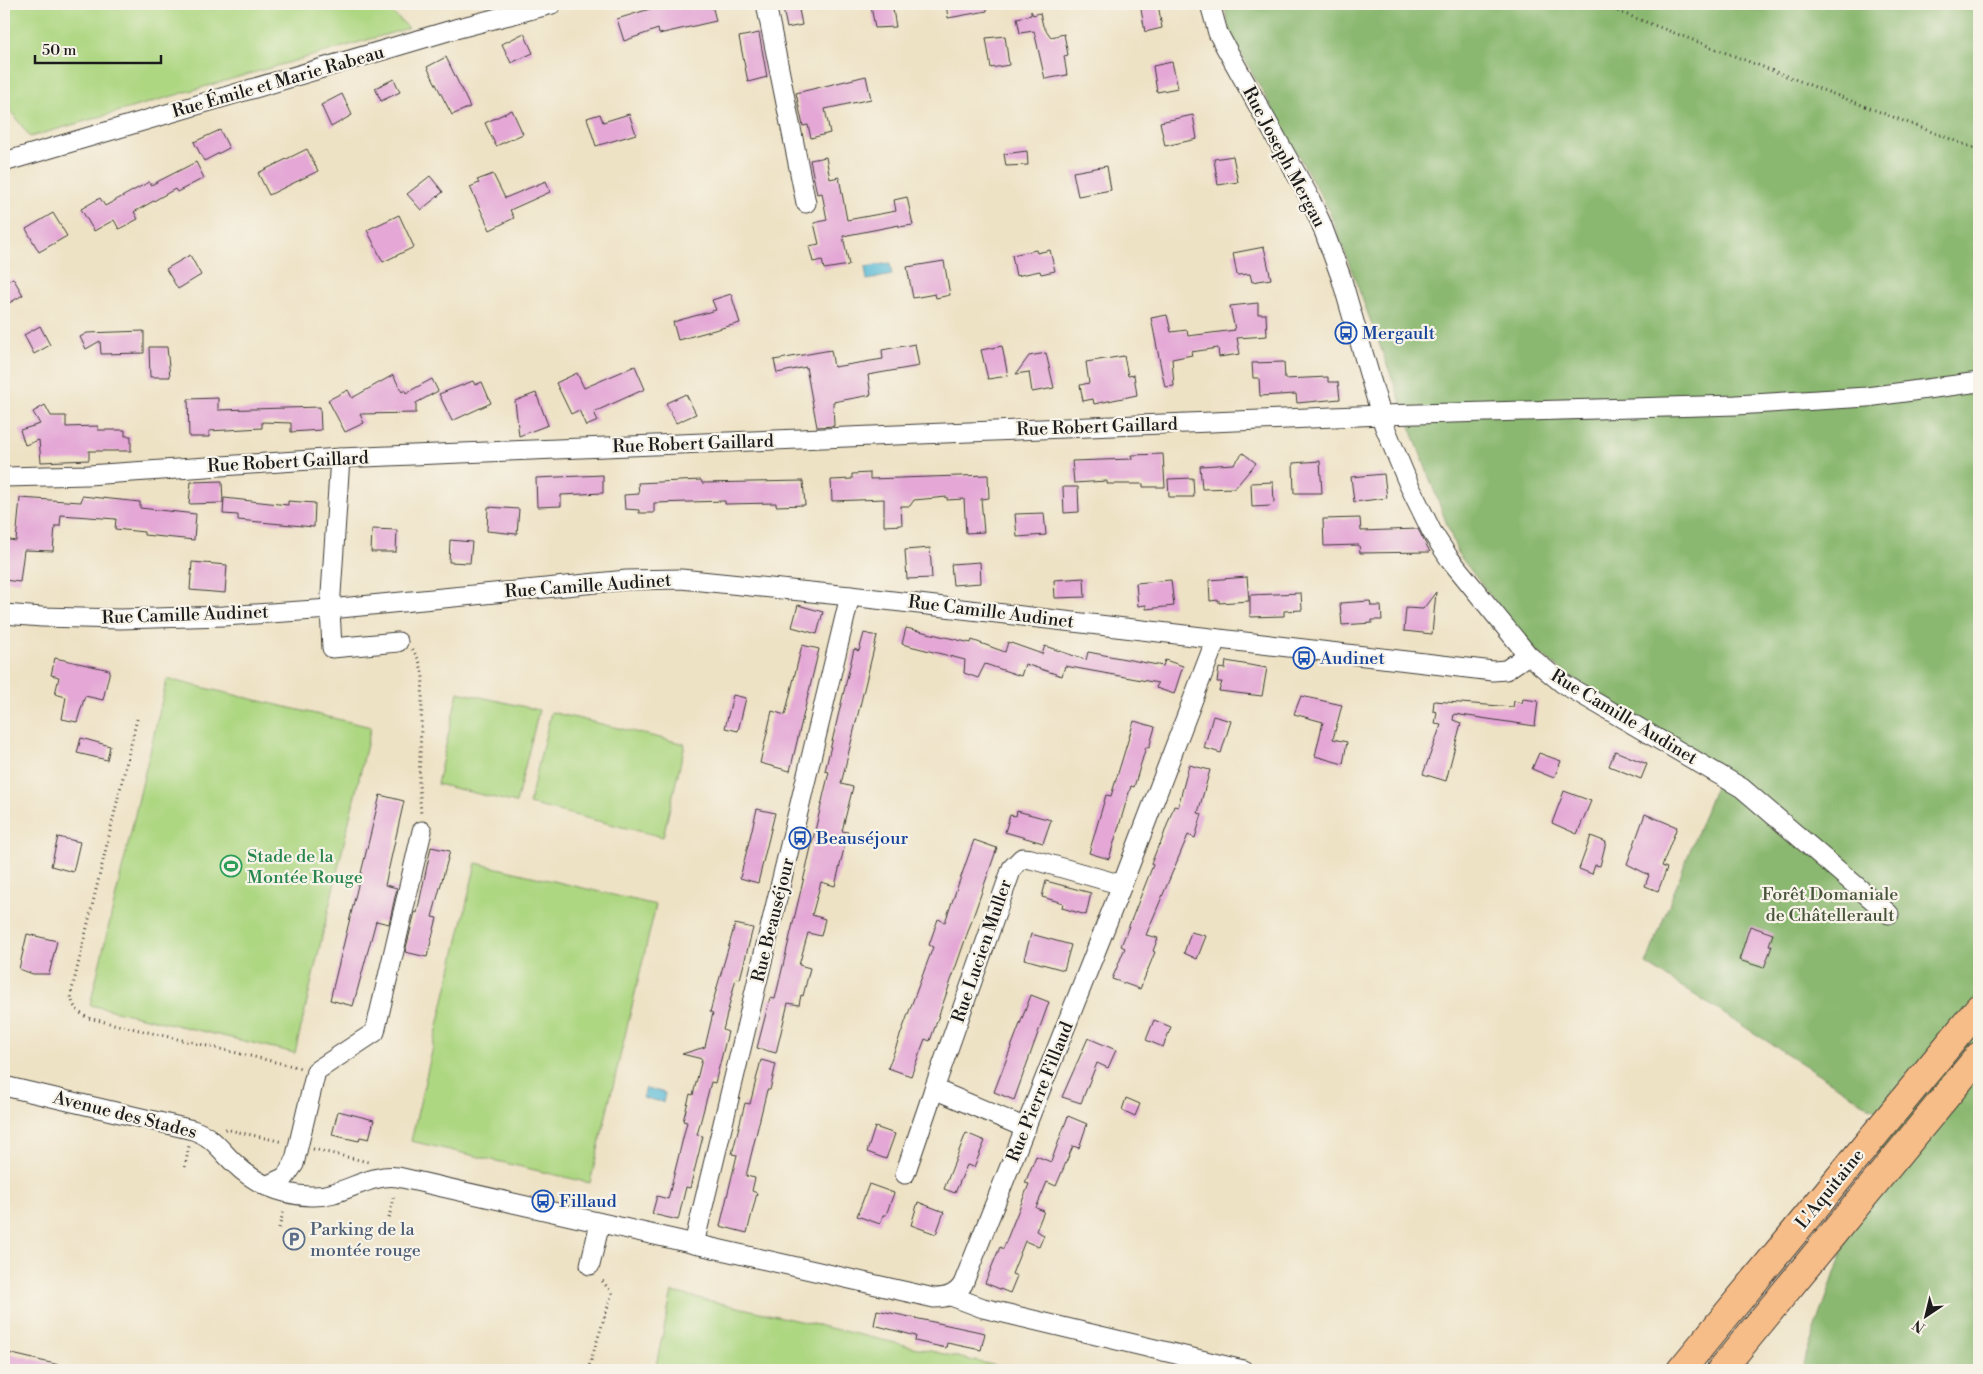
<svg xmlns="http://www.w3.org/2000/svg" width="1983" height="1374" viewBox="0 0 1983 1374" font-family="'Libre Bodoni',serif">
<rect width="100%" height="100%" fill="#f7f3e8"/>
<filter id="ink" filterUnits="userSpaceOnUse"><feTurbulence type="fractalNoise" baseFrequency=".02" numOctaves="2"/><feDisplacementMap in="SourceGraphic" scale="10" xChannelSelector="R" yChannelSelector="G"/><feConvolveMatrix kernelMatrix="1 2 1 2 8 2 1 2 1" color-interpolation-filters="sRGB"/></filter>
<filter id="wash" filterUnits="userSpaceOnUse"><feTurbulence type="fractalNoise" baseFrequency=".0096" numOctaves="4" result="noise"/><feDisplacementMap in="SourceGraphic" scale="20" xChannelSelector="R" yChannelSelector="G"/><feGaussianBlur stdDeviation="1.12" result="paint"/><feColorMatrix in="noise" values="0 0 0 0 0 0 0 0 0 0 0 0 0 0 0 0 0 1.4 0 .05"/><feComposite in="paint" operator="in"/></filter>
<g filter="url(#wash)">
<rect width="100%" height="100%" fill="#eee2c5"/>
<g fill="#aed782" stroke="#657a4f">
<polygon points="4,4 383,4 409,28 30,137 4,102"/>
<polygon points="167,679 371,727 295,1053 90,1005"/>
<polygon points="458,692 539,710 516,803 437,784"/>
<polygon points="551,712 685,744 663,837 529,804"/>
<polygon points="476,863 656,905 590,1183 411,1141"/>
<polygon points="672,1292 1014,1370 655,1370"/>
</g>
<polygon fill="#8ab870" stroke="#536a46" points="1224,4 1979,4 1979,1370 1801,1370 1889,1119 1646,964 1722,768 1562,671 1528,644 1458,554 1329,210 1230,33"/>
<g fill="#58bbd7" stroke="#3a6c7a">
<polygon points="890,263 892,275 867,280 865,267"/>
<polygon points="646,1088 665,1093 663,1102 643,1098"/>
</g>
<g id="blocks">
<g fill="#e4a7d6">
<polygon points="652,4 712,4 716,21 659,34 658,29 624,41 617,19 653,8"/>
<polygon points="782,4 798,4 802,25 787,28"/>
<polygon points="885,4 892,4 896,27 875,28 871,6"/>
<polygon points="946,4 987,4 987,11 948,18"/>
<polygon points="1140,4 1158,4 1162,28 1145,32"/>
<polygon points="1031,11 1033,15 1040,13 1043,26 1051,37 1064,34 1068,55 1064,56 1067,75 1045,79 1034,31 1020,33 1017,18 1031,15"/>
<polygon points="524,33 533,53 511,63 502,44"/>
<polygon points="759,33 767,77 748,82 739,37"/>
<polygon points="1005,36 1009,65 991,68 986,38"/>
<polygon points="446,57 470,107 452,115 427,67"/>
<polygon points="1172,62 1178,88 1157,92 1153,66"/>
<polygon points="866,76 871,99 825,109 830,133 811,138 808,125 803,126 796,93"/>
<polygon points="394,79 400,92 381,101 375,88"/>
<polygon points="342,94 352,115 331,127 321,105"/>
<polygon points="512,110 523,134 496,146 485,123"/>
<polygon points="600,114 603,122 629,114 636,134 596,146 587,118"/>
<polygon points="1193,115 1197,139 1165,146 1160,122"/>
<polygon points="220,130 229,148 204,161 194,142"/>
<polygon points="307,149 318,171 269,195 258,173"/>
<polygon points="1027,151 1028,165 1006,166 1004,154"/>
<polygon points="1233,156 1238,182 1218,185 1214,159"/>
<polygon points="826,157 830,179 839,177 847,220 896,211 894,200 907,197 913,225 899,227 899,225 843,236 849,265 824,269 822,260 813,262 809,246 819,244 814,223 827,220 822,193 817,194 810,160"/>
<polygon points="196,162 204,178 177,192 175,189 134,212 138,219 119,229 114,220 94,231 81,209 100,198 105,206 149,182 151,185"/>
<polygon points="1107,166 1111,190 1078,196 1073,172"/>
<polygon points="493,174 505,198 546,181 550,192 510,210 514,218 490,230 470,187 479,183 477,180"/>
<polygon points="430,176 443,192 421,210 407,194"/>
<polygon points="53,213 67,236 39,252 26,229"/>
<polygon points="399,215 414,247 383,262 367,230"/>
<polygon points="1264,247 1271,279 1252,282 1250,274 1237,275 1233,253"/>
<polygon points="1036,250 1037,253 1050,250 1055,271 1041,274 1040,271 1016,276 1012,255"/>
<polygon points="190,255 201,275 178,289 166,269"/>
<polygon points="944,261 950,295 936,298 935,294 913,298 907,267"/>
<polygon points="13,278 23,295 4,306 4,283"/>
<polygon points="731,294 740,323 678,340 673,322 716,310 712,300"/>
<polygon points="1258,303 1258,314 1266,314 1267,336 1237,338 1240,354 1219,357 1218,348 1191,352 1192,355 1172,359 1174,386 1165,387 1151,318 1167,315 1171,332 1187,330 1188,336 1235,330 1230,306"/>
<polygon points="40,326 50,345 34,354 24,335"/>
<polygon points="144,331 144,353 101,354 100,341 86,349 80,337 87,333"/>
<polygon points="915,344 919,366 868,375 871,395 833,402 834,426 817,427 806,367 777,373 774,360 831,350 834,367 883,359 882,350"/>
<polygon points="1002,346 1008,376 988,379 981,350"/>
<polygon points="149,347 167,347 170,377 150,377"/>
<polygon points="1046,353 1054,388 1032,392 1029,372 1016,374 1029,356"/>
<polygon points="1124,356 1128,376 1134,375 1137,395 1094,404 1093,399 1083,401 1080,385 1089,383 1086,362"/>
<polygon points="1284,362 1285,379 1328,377 1328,382 1338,382 1340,399 1297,403 1296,394 1260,396 1259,378 1253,378 1252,363"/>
<polygon points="635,366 645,389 594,412 598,421 586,426 579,410 571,414 556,383 577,373 584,388"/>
<polygon points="393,375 402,392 405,390 406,393 432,379 438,391 416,403 416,413 360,414 364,423 345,432 328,400 348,390 352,398"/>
<polygon points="473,381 475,385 482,382 491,403 452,421 439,394"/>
<polygon points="536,393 548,425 519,436 515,401"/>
<polygon points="686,394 696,414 676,423 666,403"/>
<polygon points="218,398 218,410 320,407 321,430 291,432 291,423 262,422 262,428 209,431 209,437 189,437 188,399"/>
<polygon points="45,405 51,416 66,416 66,427 98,426 98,430 125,430 125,436 131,436 131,451 89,451 89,460 41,462 39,440 25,445 20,430 40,424 33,412"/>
<polygon points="1243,453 1256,463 1235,488 1202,489 1200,466 1234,464"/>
<polygon points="1163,454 1165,487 1143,487 1143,484 1107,484 1107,481 1074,483 1072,461 1132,459 1131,455"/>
<polygon points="1320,461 1322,493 1294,493 1293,463"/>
<polygon points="870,473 870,479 988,475 989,498 981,499 984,532 966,533 964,499 947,500 947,497 914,500 910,506 901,506 902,525 884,526 884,499 832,501 831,480 852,479 852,474"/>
<polygon points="1384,474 1387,498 1354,502 1351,477"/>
<polygon points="603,475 603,493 561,495 561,506 537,507 536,478"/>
<polygon points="1193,478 1194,497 1169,497 1168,479"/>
<polygon points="701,480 702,483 803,481 805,505 776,506 776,503 725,504 725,501 654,503 654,513 639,513 639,510 625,509 624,495 639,494 638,483"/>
<polygon points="222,481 223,503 189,504 191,482"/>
<polygon points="1273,482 1274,503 1271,506 1252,507 1251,483"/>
<polygon points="1063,487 1078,487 1079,512 1064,513"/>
<polygon points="82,496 140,502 140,508 196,514 194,540 144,535 144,532 115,529 116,519 61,515 60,526 55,526 53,551 24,550 20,582 4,580 4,539 16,541 20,498 81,502"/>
<polygon points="224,498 288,505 288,501 315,503 314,527 238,520 238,515 223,514"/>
<polygon points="488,507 519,509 517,534 487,531"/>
<polygon points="1044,513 1046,535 1017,537 1015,514"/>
<polygon points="1360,518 1361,531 1418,529 1430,552 1360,553 1359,545 1324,546 1323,519"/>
<polygon points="372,529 397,530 396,552 371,552"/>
<polygon points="450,540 472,542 470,563 449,562"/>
<polygon points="930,548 932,578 907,579 905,550"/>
<polygon points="192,562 227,565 225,593 190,590"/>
<polygon points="980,562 981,583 953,585 951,564"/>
<polygon points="1247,577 1249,601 1219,603 1219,600 1210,601 1209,580"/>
<polygon points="1084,578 1085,597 1055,598 1054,580"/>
<polygon points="1171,580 1174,606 1146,609 1146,605 1138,606 1136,583"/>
<polygon points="1436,592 1432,634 1404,631 1406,608 1423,609"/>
<polygon points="1301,593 1302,610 1284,611 1284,616 1250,617 1250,595"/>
<polygon points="1370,601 1371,606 1381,606 1382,620 1372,620 1372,623 1342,625 1340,603"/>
<polygon points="798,605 823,612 817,634 792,627"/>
<polygon points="906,628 971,643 972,640 1005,652 1008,642 1042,654 1045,646 1086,660 1088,652 1163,666 1165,660 1183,666 1174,694 1156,688 1158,683 1065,666 1062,676 1025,664 1021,676 985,664 978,678 964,673 965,660 902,644"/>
<polygon points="864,633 877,636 841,784 853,787 842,831 848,832 835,886 821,882 812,915 825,919 821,936 808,933 799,965 810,968 803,996 801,995 799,1005 788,1003 776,1053 757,1048 770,998 775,999 829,772 825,771 854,649 859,651"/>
<polygon points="802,645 819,649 790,771 760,763 772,711 785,715"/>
<polygon points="55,658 110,670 103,700 85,696 77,722 62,719 66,697 55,694 59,677 51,675"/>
<polygon points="1226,661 1267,668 1262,696 1219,691 1222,682 1217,682 1219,668 1225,669"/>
<polygon points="733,695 746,698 738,731 725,728"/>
<polygon points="1301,696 1342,705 1333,739 1347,742 1343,764 1315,756 1323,722 1294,714"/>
<polygon points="1523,699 1538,701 1535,726 1454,714 1453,720 1461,723 1446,781 1423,774 1441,725 1435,724 1437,712 1433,711 1434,701 1513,707 1514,701 1522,703"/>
<polygon points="1213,716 1231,721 1221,753 1204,748"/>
<polygon points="1134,721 1155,727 1149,748 1146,747 1134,787 1131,786 1109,859 1089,853 1106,795 1111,796"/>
<polygon points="81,738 110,746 107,760 77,753"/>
<polygon points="1615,751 1647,764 1641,779 1609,766"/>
<polygon points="1539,753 1561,761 1554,778 1532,769"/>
<polygon points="1189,765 1210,770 1198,813 1202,814 1195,838 1188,835 1146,935 1158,938 1153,951 1155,952 1140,989 1112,979 1125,948 1121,946 1153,865 1151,864 1159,844 1160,845 1174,806 1178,807"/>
<polygon points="1564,791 1591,801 1577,834 1552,823"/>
<polygon points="380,795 404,801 385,885 397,888 389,924 376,921 353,1006 330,1000"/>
<polygon points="757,809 775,813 758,883 740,878"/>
<polygon points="1017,811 1051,820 1043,843 1005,832 1010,815 1016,816"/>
<polygon points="1645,814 1677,827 1662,866 1667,868 1658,891 1645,886 1649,875 1627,864"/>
<polygon points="1591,836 1606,842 1600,866 1595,865 1592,874 1579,869"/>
<polygon points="58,837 80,842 73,872 51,866"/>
<polygon points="974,840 997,848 930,1041 925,1039 911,1076 888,1068 933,947 929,945 938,919 945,922"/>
<polygon points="431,847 450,851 432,917 437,918 427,957 405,952 415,912 417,913"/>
<polygon points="1046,881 1091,893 1086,915 1062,908 1063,903 1042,897"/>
<polygon points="735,924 753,928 740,979 736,978 723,1030 728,1032 715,1083 711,1082 697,1135 703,1136 690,1188 686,1187 678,1220 652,1214 657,1196 668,1199 687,1122 683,1121 690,1094 693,1095 702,1059 682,1054 705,1047 713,1013 710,1012"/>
<polygon points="1750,926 1773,934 1769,945 1772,946 1764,968 1739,960"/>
<polygon points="1191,932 1206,936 1197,959 1184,953"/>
<polygon points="27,934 57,941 49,974 33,974 19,969"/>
<polygon points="1031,934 1071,945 1064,970 1024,959"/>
<polygon points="1031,995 1049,1002 1014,1100 994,1092"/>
<polygon points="1154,1020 1171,1027 1163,1047 1146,1040"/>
<polygon points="1088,1038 1116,1050 1108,1068 1097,1063 1081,1103 1062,1097"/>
<polygon points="761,1060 776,1064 770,1090 767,1090 746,1176 755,1178 752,1191 757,1193 747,1233 720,1226 737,1155 732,1154 745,1103 750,1104"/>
<polygon points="1126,1098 1140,1104 1135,1116 1122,1110"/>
<polygon points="338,1111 374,1120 369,1139 360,1137 359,1141 332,1135"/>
<polygon points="1068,1116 1087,1124 1079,1148 1073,1146 1056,1186 1047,1182 1036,1208 1044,1211 1036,1231 1044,1235 1039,1247 1025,1241 1012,1274 1017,1276 1010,1293 985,1283 1000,1247 1003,1249 1029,1184 1025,1183 1036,1156 1051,1162"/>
<polygon points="875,1127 895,1134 886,1159 867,1152"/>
<polygon points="966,1133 985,1141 974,1167 967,1165 955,1193 944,1189"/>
<polygon points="869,1184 894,1193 886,1215 883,1215 880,1224 857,1216"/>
<polygon points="918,1202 944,1212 936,1234 911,1225"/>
<polygon points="877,1310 985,1333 981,1350 947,1343 946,1348 915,1341 916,1336 874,1325"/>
<polygon points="8,1353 59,1365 58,1370 4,1370"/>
</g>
</g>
</g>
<g filter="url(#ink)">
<use href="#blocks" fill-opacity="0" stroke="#3c3a35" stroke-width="1"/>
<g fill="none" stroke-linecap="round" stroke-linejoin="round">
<g stroke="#3c3a35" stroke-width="21">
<g id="minor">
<polyline points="766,4 806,203"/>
<polyline points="1210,4 1218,33 1226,48 1308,195 1321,223 1341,277 1384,425 1409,485 1432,532 1449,558 1528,655 1562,683 1742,788 1889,914"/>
<polyline points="4,162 455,29 552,4"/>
<polyline points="340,458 330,609 332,648 398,642"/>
<polyline points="4,477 88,475 340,458 1382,415 1736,405 1867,397 1979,382"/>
<polyline points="4,614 42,617 120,619 224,616 330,609 627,580 681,579 850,596 1493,671 1506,670 1528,655"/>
<path d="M 4,1086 L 193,1130 C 215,1138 218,1148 234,1163 C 254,1183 281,1195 310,1196 C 342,1198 367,1173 398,1177 L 934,1298 C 947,1298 956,1295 963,1284 L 1122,885 L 1216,639"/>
<polyline points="1026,1128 934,1089 1012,868 1022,858 1031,859 1122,885"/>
<polyline points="905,1174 934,1089"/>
<polyline points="266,1186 285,1177 294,1164 316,1071 375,1032 422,831"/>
<polyline points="694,1244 850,596"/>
<polyline points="590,1265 600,1223"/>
<polyline points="951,1296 983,1308 1243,1370"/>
</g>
</g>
<g stroke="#3c3a35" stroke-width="30">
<g id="highway">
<polyline points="1681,1370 1979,1008"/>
<polyline points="1721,1370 1979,1056"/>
</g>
</g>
<g stroke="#3c3a35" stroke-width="3" stroke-dasharray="1 4" stroke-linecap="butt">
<polyline points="1599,4 1979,150"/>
<polyline points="412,649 419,660 423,675 419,782 421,815"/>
<path d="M 137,719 L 71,994 C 72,1006 77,1012 88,1018 L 301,1068"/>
<polyline points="225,1129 283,1142"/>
<polyline points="313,1149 368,1162"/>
<polyline points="185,1167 189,1146"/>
<polyline points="389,1218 394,1194"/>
<polyline points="279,1228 284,1209"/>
<polyline points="588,1370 612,1293 600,1278"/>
</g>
<use href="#minor" stroke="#fff" stroke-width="19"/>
<use href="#highway" stroke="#f7bd88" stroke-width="28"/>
</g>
</g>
<defs>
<g id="bus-ring" transform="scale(1.125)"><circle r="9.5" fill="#f7f3e8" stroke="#1a4fb4" stroke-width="1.5"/><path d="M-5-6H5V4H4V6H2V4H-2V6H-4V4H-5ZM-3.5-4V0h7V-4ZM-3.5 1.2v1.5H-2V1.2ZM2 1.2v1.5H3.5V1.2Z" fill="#1a4fb4"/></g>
<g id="stadium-ring" transform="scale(1.125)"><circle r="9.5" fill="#f7f3e8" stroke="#2e9e5b" stroke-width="1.5"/><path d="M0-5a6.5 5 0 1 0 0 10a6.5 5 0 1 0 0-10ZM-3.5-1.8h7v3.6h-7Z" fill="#2e9e5b"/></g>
<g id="parking-ring" transform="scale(1.125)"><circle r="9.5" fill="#f7f3e8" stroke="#5c6f8a" stroke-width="1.5"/><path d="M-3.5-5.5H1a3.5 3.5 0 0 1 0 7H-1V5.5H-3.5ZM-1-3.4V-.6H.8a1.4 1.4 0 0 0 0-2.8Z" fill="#5c6f8a"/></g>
</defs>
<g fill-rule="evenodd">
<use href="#bus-ring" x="1346" y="333"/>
<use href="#bus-ring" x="1304" y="658"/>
<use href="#bus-ring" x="800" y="838"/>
<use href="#stadium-ring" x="231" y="866"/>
<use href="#bus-ring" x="543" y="1201"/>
<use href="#parking-ring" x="294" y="1239"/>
</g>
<g text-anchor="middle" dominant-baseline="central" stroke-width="4.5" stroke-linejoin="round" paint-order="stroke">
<g font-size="18" fill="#1c1c1c" stroke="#f7f3e8">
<text transform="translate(278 82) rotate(-16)">Rue Émile et Marie Rabeau</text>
<text transform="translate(1284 157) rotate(62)">Rue Joseph Mergau</text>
<text transform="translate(1097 427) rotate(-2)">Rue Robert Gaillard</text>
<text transform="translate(693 444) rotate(-2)">Rue Robert Gaillard</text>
<text transform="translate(288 462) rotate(-3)">Rue Robert Gaillard</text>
<text transform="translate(588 586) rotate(-4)">Rue Camille Audinet</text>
<text transform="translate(991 612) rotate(7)">Rue Camille Audinet</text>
<text transform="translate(185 615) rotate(-2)">Rue Camille Audinet</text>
<text transform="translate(1624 717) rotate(31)">Rue Camille Audinet</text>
<text transform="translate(773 920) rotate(-76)">Rue Beauséjour</text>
<text transform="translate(982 951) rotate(-71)">Rue Lucien Muller</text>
<text transform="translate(1040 1092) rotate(-68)">Rue Pierre Fillaud</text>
<text transform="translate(125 1115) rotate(14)">Avenue des Stades</text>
<text transform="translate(1830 1189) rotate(-51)">L'Aquitaine</text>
</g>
<g font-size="18" fill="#164399" stroke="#f7f3e8" text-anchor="start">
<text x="1362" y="333">Mergault</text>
<text x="1320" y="658">Audinet</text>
<text x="816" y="838">Beauséjour</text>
<text x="559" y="1201">Fillaud</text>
</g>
<g font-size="18" fill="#27864d" stroke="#f7f3e8" text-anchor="start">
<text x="247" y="856">Stade de la<tspan x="247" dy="21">Montée Rouge</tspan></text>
</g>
<g font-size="18" fill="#48543b" stroke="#f7f3e8">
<text x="1830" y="894">Forêt Domaniale<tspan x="1830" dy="21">de Châtellerault</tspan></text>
</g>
<g font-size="18" fill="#4e5e75" stroke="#f7f3e8" text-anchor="start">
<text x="310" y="1229">Parking de la<tspan x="310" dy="21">montée rouge</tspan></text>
</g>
</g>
<rect width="1983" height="1374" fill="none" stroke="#f7f3e8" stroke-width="20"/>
<g transform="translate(1926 1316) rotate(215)" stroke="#f7f3e8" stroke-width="4" paint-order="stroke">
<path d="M0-4L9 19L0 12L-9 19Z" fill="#1c1c1c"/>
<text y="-8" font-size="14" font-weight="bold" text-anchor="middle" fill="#1c1c1c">N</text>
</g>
<path d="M35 55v8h126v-8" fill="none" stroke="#1c1c1c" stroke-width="2.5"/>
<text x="42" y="55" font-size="15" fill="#1c1c1c" stroke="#f7f3e8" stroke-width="4" paint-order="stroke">50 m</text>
</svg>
